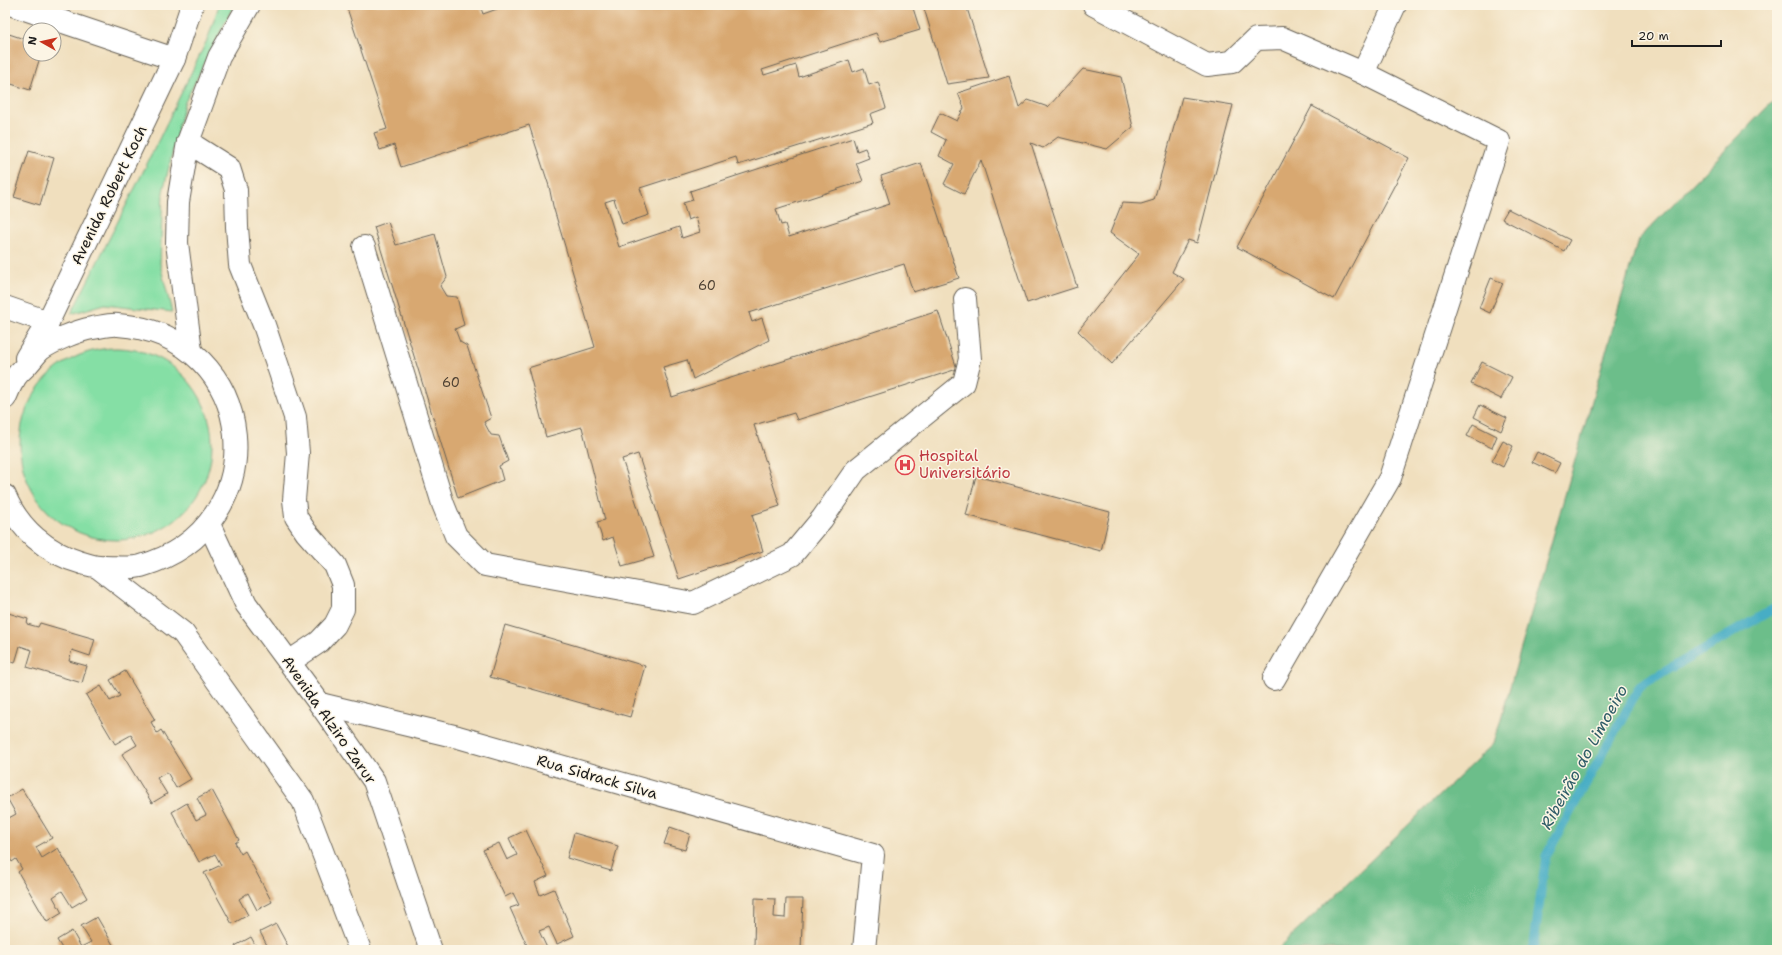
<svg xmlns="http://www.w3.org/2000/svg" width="1782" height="955" viewBox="0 0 1782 955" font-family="'Shantell Sans',sans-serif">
<rect width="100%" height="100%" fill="#fcf5e5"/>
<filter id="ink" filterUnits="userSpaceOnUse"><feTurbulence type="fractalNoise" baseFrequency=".025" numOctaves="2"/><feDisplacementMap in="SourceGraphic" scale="8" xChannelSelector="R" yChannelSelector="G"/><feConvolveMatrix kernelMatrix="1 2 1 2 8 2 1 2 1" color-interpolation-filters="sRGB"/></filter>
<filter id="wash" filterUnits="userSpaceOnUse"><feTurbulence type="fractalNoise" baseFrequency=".012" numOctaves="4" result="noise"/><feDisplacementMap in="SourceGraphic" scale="16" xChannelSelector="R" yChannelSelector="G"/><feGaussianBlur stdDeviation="0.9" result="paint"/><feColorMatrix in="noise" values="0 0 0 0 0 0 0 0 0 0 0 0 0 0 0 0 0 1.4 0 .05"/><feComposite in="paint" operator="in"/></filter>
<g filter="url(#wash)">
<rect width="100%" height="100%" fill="#f0dfbe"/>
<g fill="#85dfa5" stroke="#507e60">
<polygon points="219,5 234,5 184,104 163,192 160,264 172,312 105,304 71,314 145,168 208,38"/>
<circle cx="116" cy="444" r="96"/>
</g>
<polygon fill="#6cbe8a" stroke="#446d53" points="1777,97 1777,950 1277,950 1494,743 1638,240"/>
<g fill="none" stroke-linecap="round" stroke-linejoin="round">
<polyline stroke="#46adc5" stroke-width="9" points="1533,950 1546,856 1640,686 1777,607"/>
</g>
<g id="blocks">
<g fill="#d8a871">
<polygon points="346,5 480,5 483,14 497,9 495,5 912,5 920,30 880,42 876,33 762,70 764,75 796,65 799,77 849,60 853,72 864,68 869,85 878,82 886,108 870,114 873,123 738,165 736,157 640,188 649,215 622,224 614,199 605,202 619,247 679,227 682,238 700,232 696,217 688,220 683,203 693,200 690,191 853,138 857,151 865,148 869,158 856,163 863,181 776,209 781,225 785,224 789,237 890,204 881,176 921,163 959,278 913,292 904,264 749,313 752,322 762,318 769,340 693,379 687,360 663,367 672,397 938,311 957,369 797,420 794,413 754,425 780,506 752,515 763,551 679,579 638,454 622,459 654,557 622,566 613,537 603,541 597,522 605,520 582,427 546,437 528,368 595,347 553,206 549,186 529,125 401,167 394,145 380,150 374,133 387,129"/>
<polygon points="923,5 966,5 989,78 947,84"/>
<polygon points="9,34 30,41 30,54 41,54 30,90 5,82 5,48"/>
<polygon points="1083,69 1121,77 1133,127 1107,149 1058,137 1043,148 1031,143 1077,287 1027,303 981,160 964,194 944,184 954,164 939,156 946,140 931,132 940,113 957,121 964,108 958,93 1009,76 1019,108 1028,100 1048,107"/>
<polygon points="1182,97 1233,105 1197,243 1188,240 1172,272 1184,279 1112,364 1078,331 1139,254 1110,233 1122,203 1141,204 1154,200"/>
<polygon points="1312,106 1409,158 1334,299 1237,247"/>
<polygon points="29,151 54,158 40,205 14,197"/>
<polygon points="1508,209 1570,240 1564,251 1502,219"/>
<polygon points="388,222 396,245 435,234 447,277 440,286 446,296 457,297 464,325 455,329 460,342 467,346 491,418 484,422 491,435 499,436 508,461 499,466 503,480 458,498 374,227"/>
<polygon points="1491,278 1503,283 1490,313 1479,308"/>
<polygon points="1482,362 1512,377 1501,399 1471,384"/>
<polygon points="1480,405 1507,418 1501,431 1474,417"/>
<polygon points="1473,424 1497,436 1492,448 1467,436"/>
<polygon points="1503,441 1513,446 1503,467 1492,461"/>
<polygon points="1537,452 1560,463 1555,473 1532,462"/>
<polygon points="976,476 1110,512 1101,551 966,515"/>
<polygon points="5,612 28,619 27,624 38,627 40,623 95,639 90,656 72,650 69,661 87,666 82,683 27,667 32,650 20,646 15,663 5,660"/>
<polygon points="505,625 645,666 630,717 490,677"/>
<polygon points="125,671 155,720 151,722 157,733 161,730 191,779 176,788 167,772 157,778 167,794 152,803 122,754 137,745 131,735 115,744 86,695 101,686 110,701 120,696 110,680"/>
<polygon points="22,789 52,838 36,847 42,858 58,848 87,898 72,907 62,891 53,897 62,913 47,922 18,872 22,869 16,859 12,862 5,850 5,816 7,819 16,814 7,798"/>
<polygon points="212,790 239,840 235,843 241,854 245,851 272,902 257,910 248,893 239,899 248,915 232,924 204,873 221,865 215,854 199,862 172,812 187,803 196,820 206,815 197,798"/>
<polygon points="670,827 690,834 685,850 664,844"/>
<polygon points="526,830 548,876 535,882 540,895 554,889 574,936 557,944 549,927 539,931 547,948 543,950 529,950 510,908 519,905 513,893 505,897 483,850 499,843 507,860 517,855 509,838"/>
<polygon points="574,833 618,846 611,871 567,858"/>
<polygon points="755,898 775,899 774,917 785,918 786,899 803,899 801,950 754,949"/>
<polygon points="97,917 116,950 63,950 57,940 72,931 81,947 91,942 81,926"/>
<polygon points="276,924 290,950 267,950 269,949 260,932"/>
<polygon points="251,937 258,950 237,950 235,946"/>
</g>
</g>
</g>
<g filter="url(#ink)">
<use href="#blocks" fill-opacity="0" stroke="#666055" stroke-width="1"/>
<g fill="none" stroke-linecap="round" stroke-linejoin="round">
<g stroke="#666055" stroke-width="24">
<g id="minor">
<polyline points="13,5 174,59"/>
<polyline points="1094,5 1207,65 1232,62 1256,39 1282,38 1363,73 1499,141 1390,478 1274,679"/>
<polyline points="1363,73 1395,5"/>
<polyline points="188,142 229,168 236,190 237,227 240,265 264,325 295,417 298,453 294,500 296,517 306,532 335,565 343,585 343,609 335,625 319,642 289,662"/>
<polyline points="364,247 443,504 456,536 485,565 693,603 792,555 822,519 856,470 964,383 970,359 965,299"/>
<polyline points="5,307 48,322"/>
<polyline points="320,704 458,737 873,855 864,950"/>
</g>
</g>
<g stroke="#666055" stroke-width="24">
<g id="major">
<polyline points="191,351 177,243 178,202 188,142 219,57 249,5"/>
<polyline points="26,358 48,322 174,59 192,5"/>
<path d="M 5,398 C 8,392 10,385 14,380 C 16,375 21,371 25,367 C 30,362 35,355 40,350 C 52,341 77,331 92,328 C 100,327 110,324 118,325 C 261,335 279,527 141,566 C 130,569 116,567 105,567 C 97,568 90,565 82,563 C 47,553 19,529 5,496"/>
<polyline points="209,524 246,604 320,704 374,781 431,950"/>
<polyline points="99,568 183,633 303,801 360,950"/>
</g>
</g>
<use href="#minor" stroke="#fff" stroke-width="22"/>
<use href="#major" stroke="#fff" stroke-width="22"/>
</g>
</g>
<defs>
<g id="hospital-ring" transform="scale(1)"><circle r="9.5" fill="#fcf5e5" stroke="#e0444e" stroke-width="1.5"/><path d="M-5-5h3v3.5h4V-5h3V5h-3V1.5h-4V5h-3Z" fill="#e0444e"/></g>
</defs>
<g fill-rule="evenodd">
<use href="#hospital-ring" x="905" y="465"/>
</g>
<g text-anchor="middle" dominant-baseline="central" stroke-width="3" stroke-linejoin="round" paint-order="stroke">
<g font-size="13" fill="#4b3f31">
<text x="707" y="285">60</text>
<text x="451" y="382">60</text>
</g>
<g font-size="15" fill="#1c1c1c" stroke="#fcf5e5">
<text transform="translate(109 195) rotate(-64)">Avenida Robert Koch</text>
<text transform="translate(329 720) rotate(55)">Avenida Alziro Zarur</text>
<text transform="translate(597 777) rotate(16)">Rua Sidrack Silva</text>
</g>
<g font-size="15" fill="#be3a42" stroke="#fcf5e5" text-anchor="start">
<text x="919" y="456">Hospital<tspan x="919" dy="17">Universitário</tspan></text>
</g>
<g font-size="16" font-style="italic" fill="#2f5d68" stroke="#fcf5e5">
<text transform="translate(1584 757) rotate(-61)">Ribeirão do Limoeiro</text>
</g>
</g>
<rect width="1782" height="955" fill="none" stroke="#fcf5e5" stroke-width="20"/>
<g transform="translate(42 42) rotate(278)"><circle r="19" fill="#fcf5e5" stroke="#a29e95"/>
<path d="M0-3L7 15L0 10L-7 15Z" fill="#c8321e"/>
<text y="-6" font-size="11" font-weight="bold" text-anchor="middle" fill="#1c1c1c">N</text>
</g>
<path d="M1632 40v6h89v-6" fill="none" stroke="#1c1c1c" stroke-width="2"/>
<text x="1638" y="40" font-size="12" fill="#1c1c1c" stroke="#fcf5e5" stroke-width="3" paint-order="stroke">20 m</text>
</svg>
